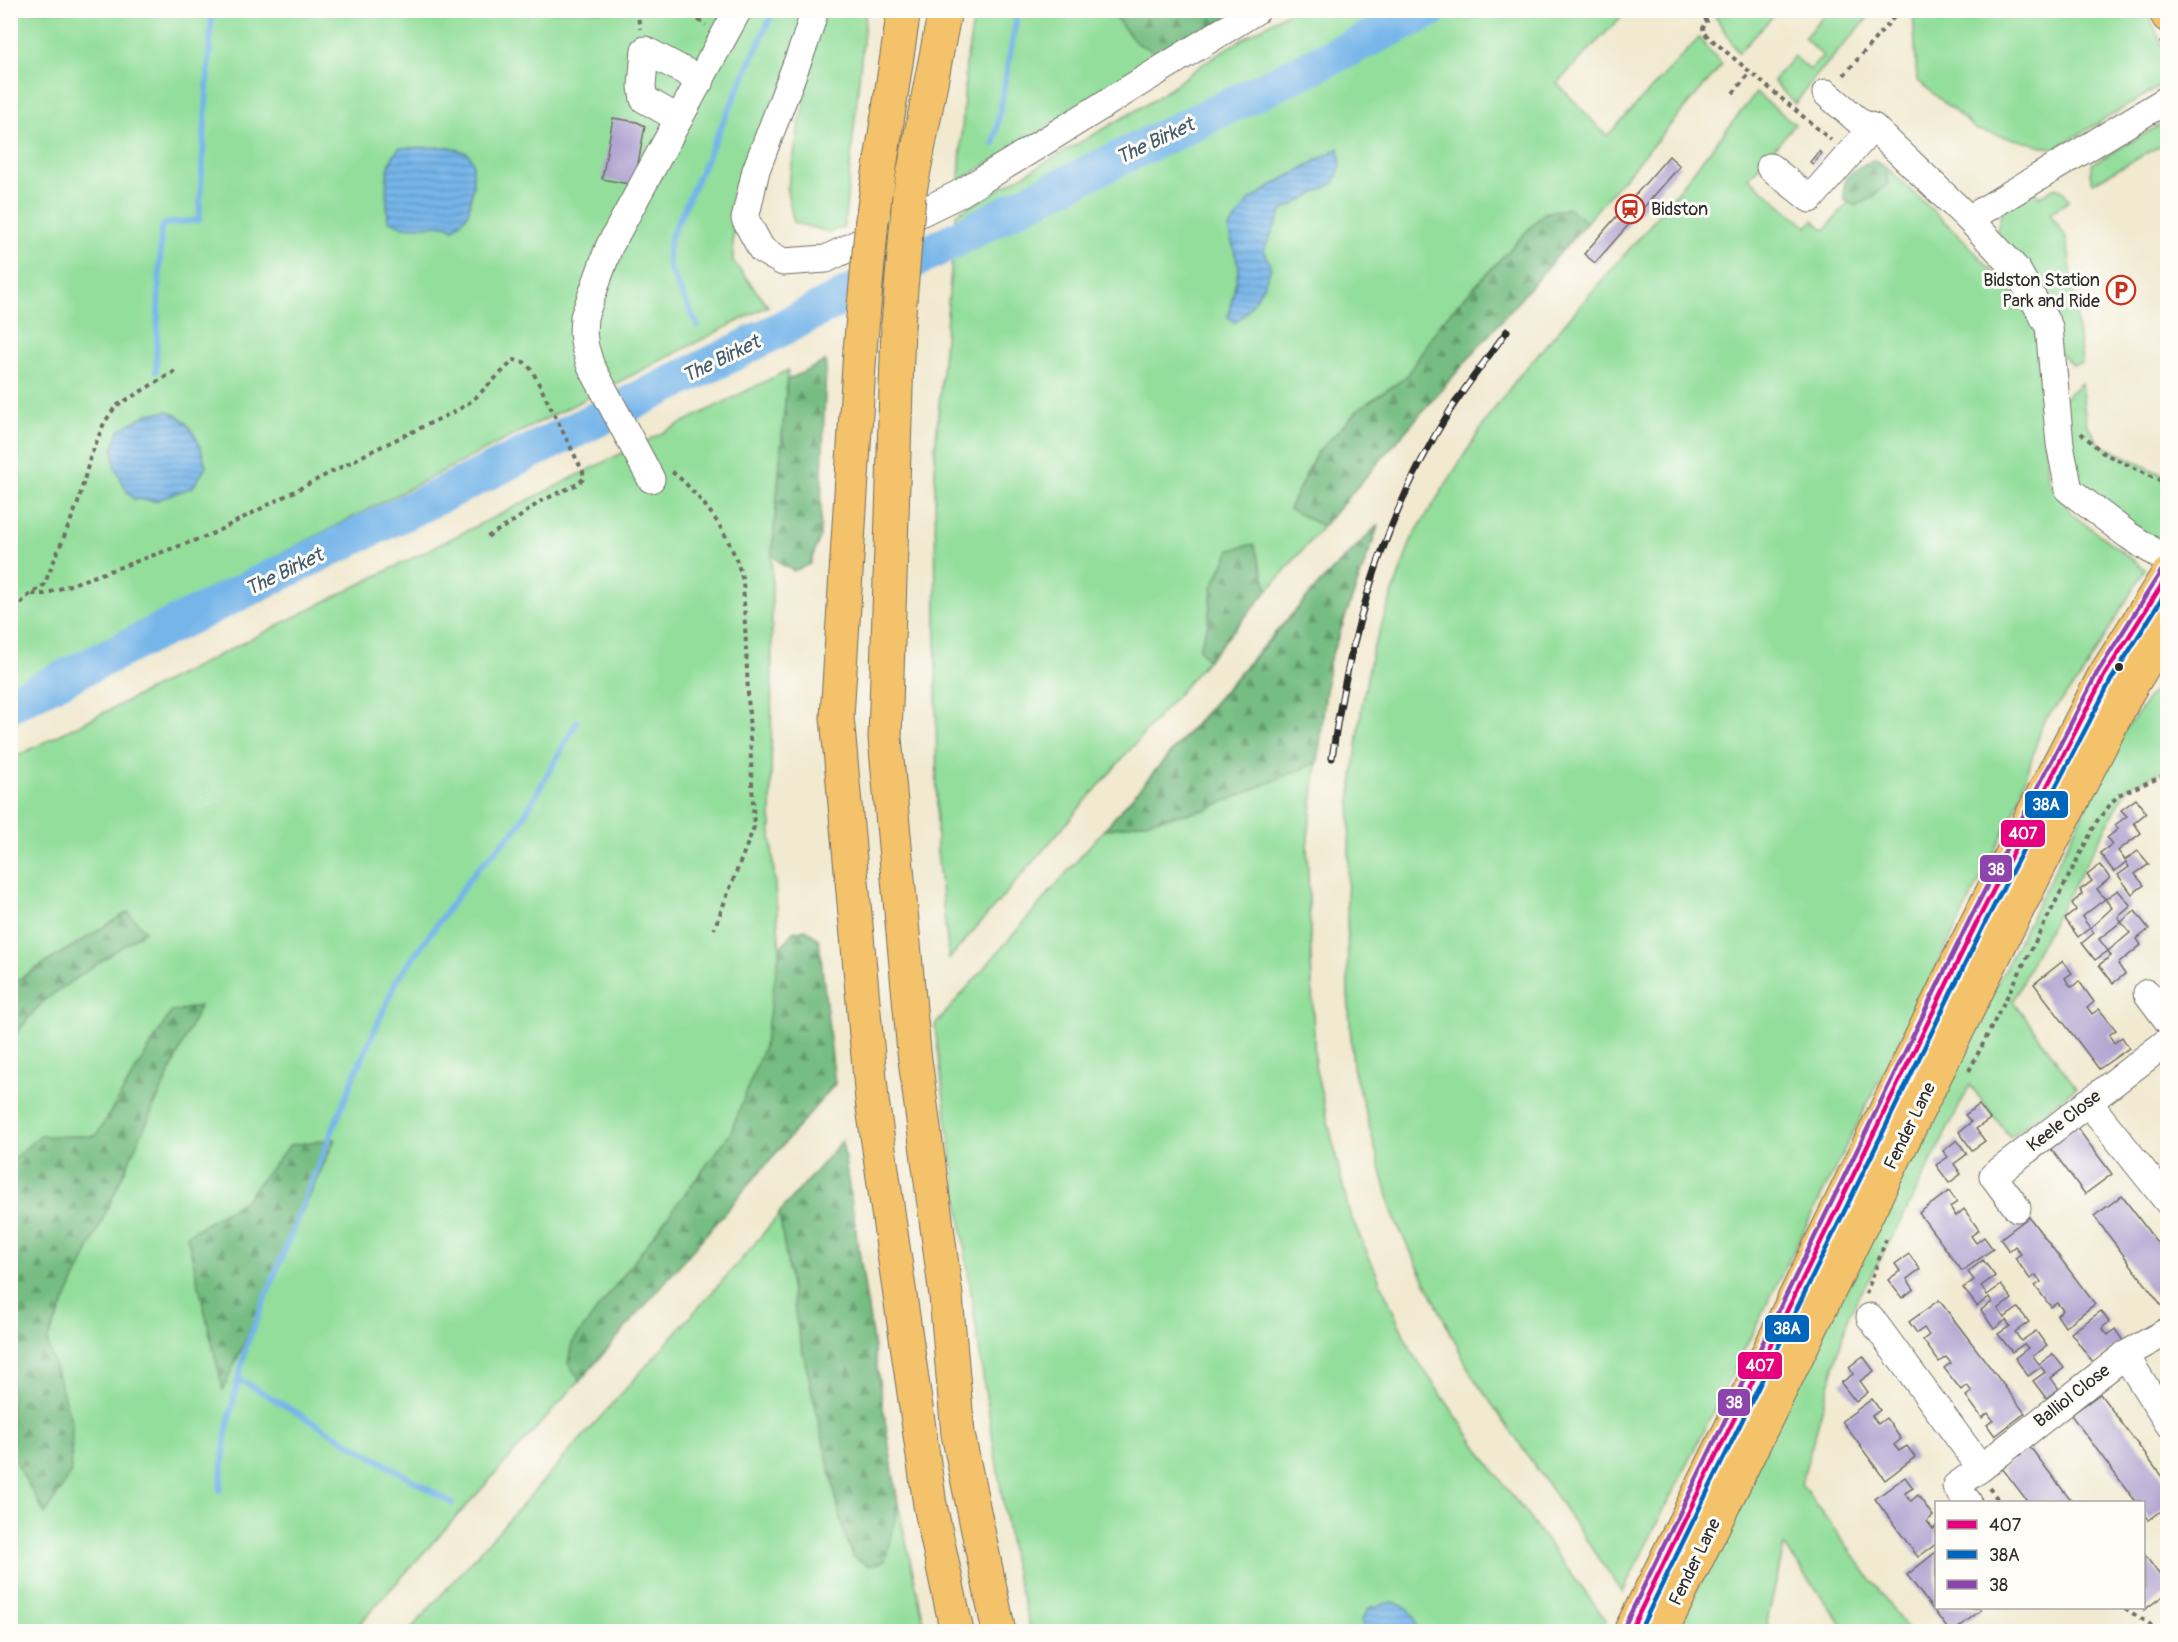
<svg xmlns="http://www.w3.org/2000/svg" width="2178" height="1642" viewBox="0 0 2178 1642" font-family="Pangolin,sans-serif">
<defs>
<pattern id="forest-firs" width="22" height="20" patternUnits="userSpaceOnUse" patternTransform="scale(1.5)"><rect width="22" height="20" fill="#76bd83"/><path d="M5 1l3.5 6h-7zM16 11l3.5 6h-7z" fill="#619a6b"/></pattern>
<pattern id="water-rules" width="6" height="5" patternUnits="userSpaceOnUse" patternTransform="scale(1.5)"><rect width="6" height="5" fill="#76b5e9"/><path d="M0 2.5h6" fill="none" stroke="#6193bd"/></pattern>
</defs>
<rect width="100%" height="100%" fill="#fdfcf7"/>
<filter id="ink" filterUnits="userSpaceOnUse"><feTurbulence type="fractalNoise" baseFrequency=".0167" numOctaves="2"/><feDisplacementMap in="SourceGraphic" scale="12" xChannelSelector="R" yChannelSelector="G"/><feConvolveMatrix kernelMatrix="1 2 1 2 8 2 1 2 1" color-interpolation-filters="sRGB"/></filter>
<filter id="wash" filterUnits="userSpaceOnUse"><feTurbulence type="fractalNoise" baseFrequency=".008" numOctaves="4" result="noise"/><feDisplacementMap in="SourceGraphic" scale="24" xChannelSelector="R" yChannelSelector="G"/><feGaussianBlur stdDeviation="1.35" result="paint"/><feColorMatrix in="noise" values="0 0 0 0 0 0 0 0 0 0 0 0 0 0 0 0 0 1.4 0 .05"/><feComposite in="paint" operator="in"/></filter>
<g filter="url(#wash)">
<rect width="100%" height="100%" fill="#f1e9d0"/>
<g fill="#93de9b" stroke="#5f8463" stroke-width="1.5">
<polygon points="1829,10 1874,11 1816,76 1795,104 1773,81 1794,56 1810,70 1823,56 1804,38"/>
<polygon points="11,11 812,11 733,209 733,261 768,306 11,691"/>
<polygon points="821,11 866,11 844,227 830,232 794,223 787,191"/>
<polygon points="975,11 1241,11 959,181 966,63"/>
<polygon points="1290,11 1627,11 1557,83 1607,136 1699,38 1722,65 949,959 937,851 935,451 956,214 1152,101 1216,55"/>
<polygon points="1712,11 1778,11 1738,53"/>
<polygon points="1913,11 2147,11 2167,56 2167,82 2055,149 1977,130 1917,80"/>
<polygon points="1756,93 1795,124 1749,178 1807,227 1813,220 1825,230 1848,203 1886,167 1960,236 2034,316 2039,357 2048,478 2073,515 2145,569 2081,677 2043,722 2017,806 1628,1581 1623,1593 1471,1374 1394,1218 1353,1067 1348,994 1347,901 1351,794 1362,704 1372,652 1412,538 1489,416 1519,376 1651,224"/>
<polygon points="2167,121 2167,142 2093,183 2090,174 2092,164"/>
<polygon points="2055,187 2064,192 2069,201 2050,213 2065,236 2069,254 2082,363 2073,365 2057,351 2056,323 2048,293 2002,242 1997,230 2003,207 2034,191 2039,197"/>
<polygon points="788,370 772,555 771,834 794,1132 579,1381 353,1631 11,1632 11,759"/>
<polygon points="2081,383 2086,423 2100,444 2167,477 2167,543 2162,546 2085,497 2067,461 2060,402"/>
<polygon points="1379,524 1329,662 1307,846 1315,1066 1349,1212 1411,1351 1496,1474 1606,1620 1600,1631 1031,1631 1012,1559 985,1390 948,1131 935,1025 1253,657 1321,582"/>
<polygon points="2167,672 2167,769 2129,786 2036,953 2013,1001 2076,1087 2010,1137 1970,1085 1894,1235 1849,1314 1801,1484 1909,1631 1847,1631 1784,1546 1765,1631 1677,1632 1762,1451 2124,732"/>
<polygon points="842,1141 898,1505 926,1631 408,1632 732,1270"/>
</g>
<g fill="url(#forest-firs)" stroke="#507457" stroke-width="1.5">
<polygon points="1110,11 1241,11 1164,56 1136,43"/>
<path d="M 1874,160 L 1886,167 L 1888,184 L 1871,198 L 1856,206 L 1844,200 C 1841,174 1852,169 1874,160 Z"/>
<polygon points="1568,208 1587,222 1323,526 1289,509 1316,454 1361,407 1405,378 1442,321 1544,213"/>
<polygon points="826,361 820,537 810,564 794,571 782,565 772,555 787,380"/>
<polygon points="1379,524 1329,662 1318,762 1205,810 1104,830 1321,582"/>
<polygon points="1254,544 1268,590 1208,660 1199,649 1208,624 1212,588 1230,550"/>
<polygon points="128,912 145,931 43,1001 11,1040 11,984"/>
<polygon points="806,929 819,940 835,1084 580,1381 568,1363 572,1343 730,1134 764,1046 780,948 793,932"/>
<polygon points="200,1006 47,1341 72,1424 71,1473 45,1514 11,1454 11,1162 39,1136 96,1136 171,1012"/>
<polygon points="335,1139 223,1390 187,1235 244,1201 290,1145"/>
<polygon points="842,1141 898,1505 885,1561 869,1566 853,1557 844,1533 798,1330 779,1213"/>
</g>
<g fill="url(#water-rules)" stroke="#50708a" stroke-width="1.5">
<path d="M 450,147 L 468,153 L 473,162 L 473,187 L 468,214 L 454,229 L 446,225 L 404,227 L 388,220 C 387,195 381,169 399,148 Z"/>
<path d="M 1339,148 L 1341,166 L 1334,183 L 1282,211 L 1264,250 L 1271,268 C 1263,288 1253,308 1235,323 L 1228,317 L 1239,267 L 1228,229 L 1249,201 L 1276,183 Z"/>
<path d="M 169,411 C 192,421 201,444 206,467 L 193,487 L 155,501 L 134,499 L 126,490 L 115,466 L 113,448 L 119,430 L 148,414 Z"/>
<path d="M 1393,1602 C 1408,1607 1419,1615 1416,1631 L 1364,1631 L 1361,1620 L 1369,1608 Z"/>
</g>
<g fill="none" stroke-linecap="round" stroke-linejoin="round">
<g stroke="#76b5e9" stroke-width="6">
<polyline points="994,144 1018,10"/>
<polyline points="1022,188 1030,201"/>
<polyline points="697,325 669,267 668,252 671,237 774,10"/>
<polyline points="721,345 732,354"/>
<polyline points="156,371 161,229 164,224 199,220 212,10"/>
<polyline points="239,1379 452,1503"/>
<polyline points="220,1490 226,1433 246,1346 355,1074 397,980 474,873 518,827 577,722"/>
</g>
<polyline stroke="#76b5e9" stroke-width="36" points="10,704 732,354 1030,201 1430,10"/>
</g>
<g id="blocks">
<g fill="#b2a5d1">
<polygon points="613,118 637,122 645,126 634,185 602,179"/>
<polygon points="1819,151 1821,154 1813,164 1810,162"/>
<polygon points="1669,156 1680,166 1595,263 1584,254"/>
<polygon points="2136,799 2146,813 2134,823 2141,833 2118,851 2125,860 2138,851 2149,864 2135,874 2144,885 2132,894 2118,875 2129,867 2126,862 2114,872 2100,853 2112,844 2107,838 2118,829 2115,825 2127,816 2121,810"/>
<polygon points="2100,865 2110,878 2097,889 2105,899 2082,917 2090,928 2112,908 2105,899 2118,890 2131,906 2118,917 2121,922 2099,939 2108,951 2095,960 2082,943 2094,933 2090,928 2078,937 2065,919 2076,910 2072,903 2083,894 2080,890 2092,881 2087,875"/>
<polygon points="2135,911 2149,929 2137,939 2141,945 2118,964 2125,974 2113,983 2099,965 2111,956 2108,951 2130,933 2121,922"/>
<polygon points="2063,961 2072,973 2065,978 2068,983 2072,987 2079,981 2094,1002 2087,1008 2090,1011 2092,1014 2099,1009 2116,1030 2109,1035 2114,1043 2122,1037 2129,1048 2099,1069 2034,984"/>
<polygon points="1979,1105 1990,1119 1976,1129 1985,1141 1972,1150 1959,1132 1971,1122 1965,1115"/>
<polygon points="2075,1125 2112,1174 2085,1194 2048,1145"/>
<polygon points="1957,1140 1967,1154 1954,1164 1961,1174 1949,1183 1936,1165 1948,1157 1943,1151"/>
<polygon points="1949,1191 1957,1202 1950,1207 1956,1216 1964,1209 1979,1230 1971,1236 1976,1243 1984,1237 1993,1249 1962,1271 1919,1213"/>
<polygon points="2122,1196 2168,1257 2168,1308 2165,1310 2094,1216"/>
<polygon points="2029,1217 2095,1304 2065,1327 2057,1315 2063,1310 2057,1303 2051,1307 2035,1286 2041,1282 2036,1275 2030,1279 2015,1258 2021,1254 2015,1246 2009,1251 2000,1239"/>
<polygon points="1909,1254 1920,1269 1907,1279 1914,1289 1902,1298 1888,1280 1900,1271 1895,1264"/>
<polygon points="1983,1260 1995,1276 1981,1286 1987,1295 2001,1285 2012,1299 1998,1309 2004,1318 2018,1308 2029,1322 2015,1332 2021,1341 2036,1331 2047,1346 2033,1356 2039,1364 2053,1354 2064,1368 2051,1378 2059,1389 2046,1398 2033,1381 2045,1372 2041,1367 2028,1376 2015,1358 2028,1348 2024,1344 2012,1352 1998,1334 2010,1326 2006,1320 1994,1329 1981,1310 1992,1302 1989,1297 1977,1306 1963,1288 1974,1280 1968,1272"/>
<polygon points="1939,1300 2025,1413 1995,1436 1987,1425 1993,1420 1988,1413 1982,1418 1966,1396 1972,1392 1967,1385 1961,1390 1944,1368 1951,1363 1946,1357 1939,1362 1923,1340 1929,1335 1924,1328 1917,1333 1909,1322"/>
<polygon points="2101,1311 2109,1322 2102,1328 2108,1335 2115,1329 2123,1341 2093,1363 2071,1333"/>
<polygon points="1863,1356 1874,1371 1860,1381 1868,1392 1856,1402 1841,1383 1853,1374 1849,1367"/>
<polygon points="2100,1394 2168,1485 2168,1506 2149,1520 2144,1513 2144,1502 2136,1502 2071,1415"/>
<polygon points="1872,1399 1880,1410 1872,1416 1878,1424 1886,1418 1901,1439 1894,1445 1899,1451 1907,1446 1915,1457 1885,1480 1842,1421"/>
<polygon points="2030,1447 2072,1502 2028,1502 2002,1468"/>
<polygon points="1905,1477 1913,1488 1905,1493 1911,1501 1918,1495 1933,1516 1927,1521 1933,1529 1936,1526 1936,1544 1918,1557 1875,1499"/>
<polygon points="1936,1552 1936,1608 1979,1608 1981,1610 1953,1632 1950,1632 1907,1575"/>
<polygon points="2144,1554 2168,1586 2168,1592 2144,1610"/>
<polygon points="2104,1625 2109,1632 2095,1632"/>
</g>
</g>
</g>
<g filter="url(#ink)">
<use href="#blocks" fill-opacity="0" stroke="#706e65" stroke-width="1.5"/>
<g fill="none" stroke-linecap="round" stroke-linejoin="round">
<g stroke="#706e65" stroke-width="29">
<g id="minor">
<polyline points="815,10 805,42 756,170 745,219 762,250 783,262 826,259 959,194 1257,10"/>
<polyline points="1826,93 1861,123 1873,127 1969,219 2017,270 2049,327 2060,444 2069,490 2128,535 2168,561"/>
<polyline points="679,119 644,99 642,87 645,50 701,80"/>
<polyline points="1770,167 1810,199 1873,127"/>
<polyline points="1969,219 2168,99"/>
<polyline points="651,479 590,364 585,347 583,333 584,317 609,247 738,10"/>
<polyline points="2147,993 2168,1021"/>
<polyline points="2088,1102 2168,1202"/>
<polyline points="2017,1208 1993,1176 2168,1041"/>
<polyline points="1870,1317 1981,1468 1956,1486 1968,1502"/>
<polyline points="2125,1355 2168,1423"/>
<polyline points="1981,1468 2125,1355 2168,1331"/>
</g>
</g>
<g stroke="#706e65" stroke-width="35">
<g id="major">
<polyline points="2165,10 2168,16"/>
<polyline points="1630,1632 1765,1359 1978,920 2104,676 2168,574"/>
<polyline points="1661,1632 2005,934 2128,691 2168,626"/>
</g>
</g>
<g stroke="#706e65" stroke-width="35">
<g id="highway">
<polyline points="909,196 945,10"/>
<polyline points="872,220 904,10"/>
<polyline points="898,325 885,738 914,1052 946,1296 958,1434 999,1632"/>
<polyline points="860,350 837,717 872,1100 930,1505 957,1632"/>
</g>
</g>
<g stroke="#706e65" stroke-width="4" stroke-dasharray="4.5 4.5" stroke-linecap="butt">
<polyline points="637,10 640,29"/>
<polyline points="683,10 706,25"/>
<polyline points="1701,10 1707,22 1703,28 1705,34 1831,140"/>
<polyline points="2161,41 2168,55"/>
<polyline points="1844,75 1900,10"/>
<polyline points="1733,93 1750,73"/>
<polyline points="2081,433 2103,453 2168,484"/>
<path d="M 672,472 C 681,478 689,487 696,495 C 719,520 734,547 743,581 L 754,827 L 714,929"/>
<polyline points="32,594 45,594 210,535 374,450 458,410 473,400 514,360 524,362 532,370 583,472 584,478 578,484 541,501 517,519 487,537"/>
<polyline points="10,618 25,598 44,585 78,503 90,458 104,423 116,406 177,370"/>
<polyline points="1969,1071 2097,821 2118,795 2168,774"/>
<polyline points="1866,1294 1887,1237"/>
<polyline points="1989,1488 2000,1502"/>
<polyline points="2125,1608 2160,1632"/>
</g>
<use href="#minor" stroke="#fff" stroke-width="27"/>
<use href="#major" stroke="#f4c26a" stroke-width="33"/>
<use href="#highway" stroke="#f4c26a" stroke-width="33"/>
<g stroke="#2b2b2b" stroke-width="7">
<path id="rail" d="M 1332,758 C 1349,635 1384,515 1451,409 C 1469,382 1488,357 1507,331"/>
</g>
<use href="#rail" stroke="#fdfcf7" stroke-width="4.5" stroke-dasharray="14" stroke-linecap="butt"/>
<g stroke="#706e65" stroke-width="35" stroke-linecap="butt">
<g id="highway-bridge">
<polyline points="898,325 909,196"/>
<polyline points="860,350 872,220"/>
</g>
</g>
<use href="#highway-bridge" stroke="#f4c26a" stroke-width="33"/>
<g stroke="#fdfcf7" stroke-width="9">
<polyline id="bus-1" points="1630,1632 1978,920 2104,676 2168,575"/>
</g>
<g stroke="#fdfcf7" stroke-width="9">
<polyline id="bus-2" points="1639,1632 1985,923 2111,680 2168,589"/>
</g>
<g stroke="#fdfcf7" stroke-width="9">
<polyline id="bus-3" points="1623,1629 1971,917 2097,673 2162,570"/>
</g>
<use href="#bus-1" stroke="#e5007d" stroke-width="4.5"/>
<use href="#bus-2" stroke="#0065bd" stroke-width="4.5"/>
<use href="#bus-3" stroke="#8e44ad" stroke-width="4.5"/>
</g>
</g>
<defs>
<g id="station-ring" transform="scale(1.5)"><circle r="9.5" fill="#fdfcf7" stroke="#c8321e" stroke-width="1.5"/><path d="M-3-6H3Q5-6 5-4V2Q5 4 3 4L4.5 6H3L1.5 4h-3L-3 6H-4.5L-3 4Q-5 4-5 2V-4Q-5-6-3-6ZM-3.5-4v3h7v-3ZM-3.5 1v1.5H-2V1ZM2 1v1.5H3.5V1Z" fill="#c8321e"/></g>
<g id="parking-ring" transform="scale(1.5)"><circle r="9.5" fill="#fdfcf7" stroke="#c8321e" stroke-width="1.5"/><path d="M-3.5-5.5H1a3.5 3.5 0 0 1 0 7H-1V5.5H-3.5ZM-1-3.4V-.6H.8a1.4 1.4 0 0 0 0-2.8Z" fill="#c8321e"/></g>
</defs>
<g fill-rule="evenodd">
<use href="#station-ring" x="1630" y="209"/>
<use href="#parking-ring" x="2121" y="290"/>
</g>
<circle fill="#2b2b2b" stroke="#fdfcf7" stroke-width="2" cx="2119" cy="667" r="5"/>
<g text-anchor="middle" dominant-baseline="central" stroke-width="6" stroke-linejoin="round" paint-order="stroke">
<g font-size="18" fill="#2b2b2b" stroke="#fdfcf7" text-anchor="start">
<text x="1651" y="209">Bidston</text>
<text x="2100" y="280" text-anchor="end">Bidston Station<tspan x="2100" dy="21">Park and Ride</tspan></text>
</g>
<g font-size="18" fill="#2b2b2b" stroke="#fdfcf7">
<text transform="translate(2064 1121) rotate(-38)">Keele Close</text>
<text transform="translate(1910 1126) rotate(-64)">Fender Lane</text>
<text transform="translate(2072 1396) rotate(-38)">Balliol Close</text>
<text transform="translate(1695 1562) rotate(-64)">Fender Lane</text>
</g>
<g font-size="20" font-style="italic" fill="#455b6e" stroke="#fdfcf7">
<text transform="translate(1155 141) rotate(-25)">The Birket</text>
<text transform="translate(721 359) rotate(-26)">The Birket</text>
<text transform="translate(284 572) rotate(-26)">The Birket</text>
</g>
</g>
<g stroke="#fdfcf7" stroke-width="2">
<rect x="2024" y="790" width="45" height="29" rx="6" fill="#0065bd"/>
<rect x="2000" y="819" width="46" height="29" rx="6" fill="#e5007d"/>
<rect x="1979" y="854" width="34" height="29" rx="6" fill="#8e44ad"/>
<rect x="1764" y="1314" width="46" height="29" rx="6" fill="#0065bd"/>
<rect x="1737" y="1351" width="46" height="29" rx="6" fill="#e5007d"/>
<rect x="1717" y="1388" width="34" height="29" rx="6" fill="#8e44ad"/>
</g>
<g font-size="16" text-anchor="middle" font-weight="bold" fill="#fff">
<text x="2046" y="810">38A</text>
<text x="2023" y="839">407</text>
<text x="1996" y="875">38</text>
<text x="1787" y="1334">38A</text>
<text x="1760" y="1371">407</text>
<text x="1734" y="1408">38</text>
</g>
<rect width="2178" height="1642" fill="none" stroke="#fdfcf7" stroke-width="36"/>
<rect x="1935" y="1501" width="210" height="108" fill="#fdfcf7" stroke="#a9a8a5" stroke-width="1.5"/>
<rect x="1947" y="1520" width="30" height="9" fill="#e5007d" stroke="#a9a8a5" stroke-width="1.5"/>
<text x="1989" y="1531" font-size="18" fill="#2b2b2b">407</text>
<rect x="1947" y="1550" width="30" height="9" fill="#0065bd" stroke="#a9a8a5" stroke-width="1.5"/>
<text x="1989" y="1561" font-size="18" fill="#2b2b2b">38A</text>
<rect x="1947" y="1580" width="30" height="9" fill="#8e44ad" stroke="#a9a8a5" stroke-width="1.5"/>
<text x="1989" y="1591" font-size="18" fill="#2b2b2b">38</text>
</svg>
